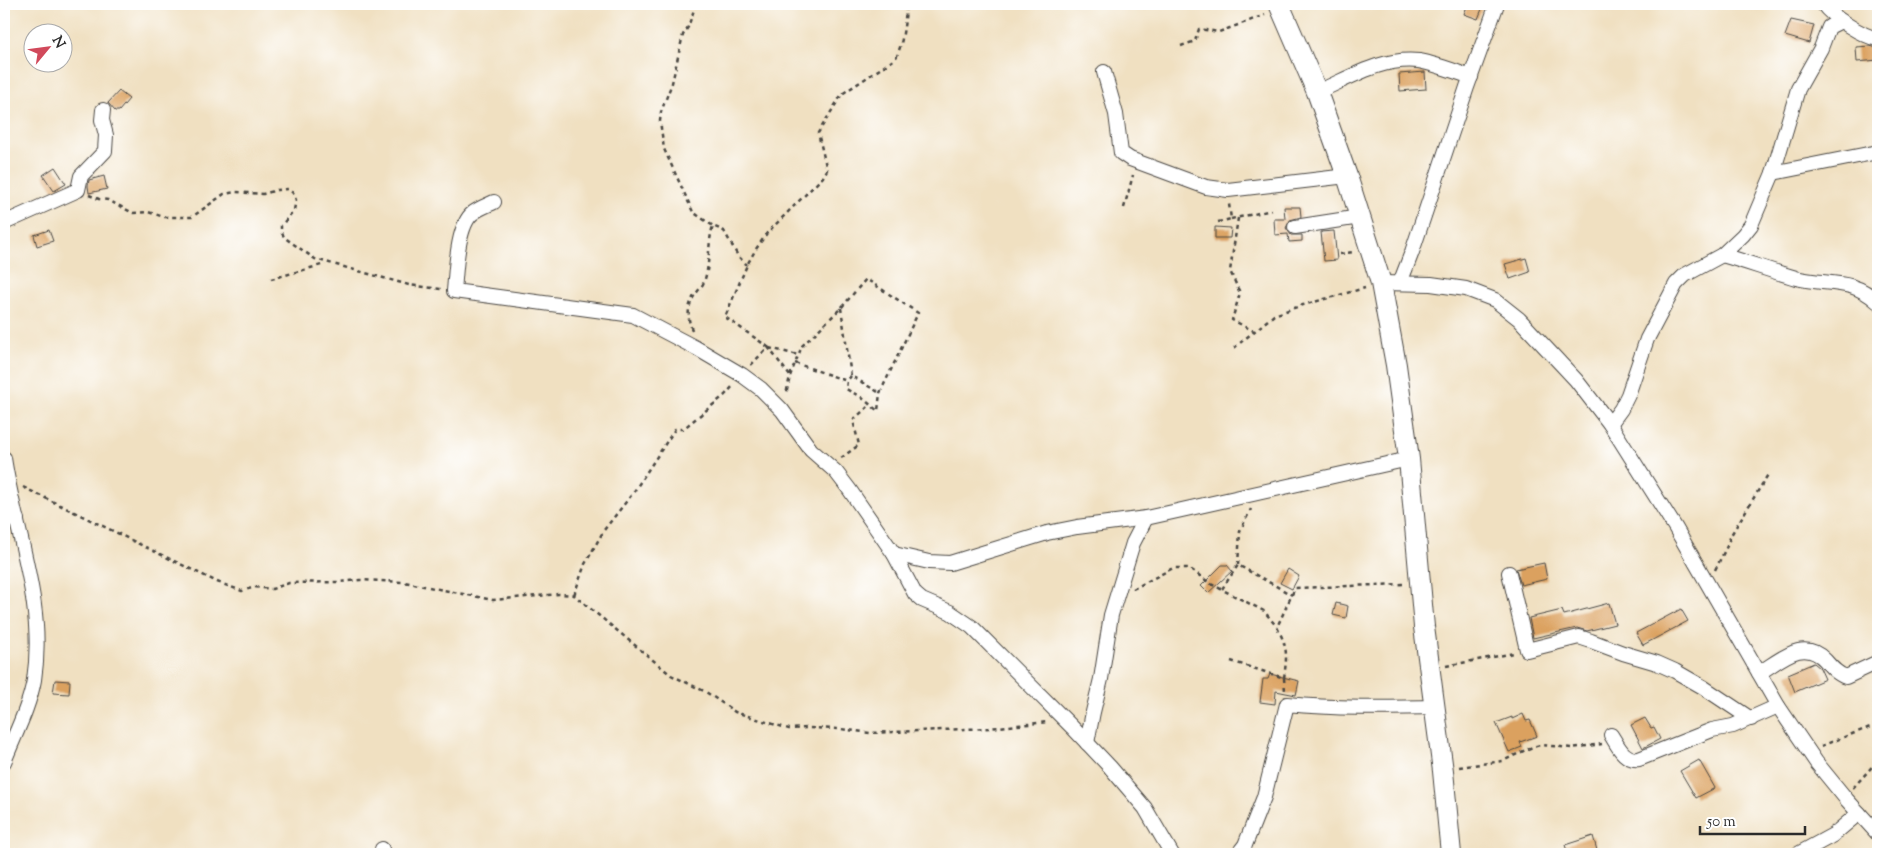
<svg xmlns="http://www.w3.org/2000/svg" width="1882" height="858" viewBox="0 0 1882 858" font-family="'Sorts Mill Goudy',serif">
<rect width="100%" height="100%" fill="#fff"/>
<filter id="ink" filterUnits="userSpaceOnUse"><feTurbulence type="fractalNoise" baseFrequency=".02" numOctaves="2"/><feDisplacementMap in="SourceGraphic" scale="10" xChannelSelector="R" yChannelSelector="G"/><feConvolveMatrix kernelMatrix="1 2 1 2 8 2 1 2 1" color-interpolation-filters="sRGB"/></filter>
<filter id="wash" filterUnits="userSpaceOnUse"><feTurbulence type="fractalNoise" baseFrequency=".0096" numOctaves="4" result="noise"/><feDisplacementMap in="SourceGraphic" scale="20" xChannelSelector="R" yChannelSelector="G"/><feGaussianBlur stdDeviation="1.12" result="paint"/><feColorMatrix in="noise" values="0 0 0 0 0 0 0 0 0 0 0 0 0 0 0 0 0 1.4 0 .05"/><feComposite in="paint" operator="in"/></filter>
<g filter="url(#wash)">
<rect width="100%" height="100%" fill="#f0e0c1"/>
<g id="blocks">
<g fill="#dba15e">
<polygon points="1468,4 1484,4 1478,19 1464,14"/>
<polygon points="1791,20 1814,25 1809,43 1785,36"/>
<polygon points="1870,46 1877,48 1878,60 1857,62 1856,47"/>
<polygon points="1425,72 1426,89 1400,91 1399,74"/>
<polygon points="119,91 129,99 119,111 115,111 108,103"/>
<polygon points="55,167 66,184 54,191 43,175"/>
<polygon points="104,176 107,189 89,193 88,186 89,180"/>
<polygon points="1284,207 1300,207 1301,217 1290,220 1286,228 1291,235 1302,235 1302,241 1289,242 1288,234 1275,235 1274,219 1285,219"/>
<polygon points="1215,227 1231,228 1230,238 1215,238"/>
<polygon points="49,230 53,241 37,246 34,235"/>
<polygon points="1334,231 1337,260 1324,261 1321,232"/>
<polygon points="1526,258 1530,272 1510,279 1505,264"/>
<polygon points="1544,563 1547,579 1521,585 1516,569"/>
<polygon points="1222,565 1227,565 1232,571 1208,593 1201,586"/>
<polygon points="1288,569 1299,576 1292,589 1280,583"/>
<polygon points="1336,603 1348,606 1346,618 1333,615"/>
<polygon points="1609,603 1615,624 1587,631 1577,628 1533,638 1529,618 1562,610 1564,615"/>
<polygon points="1681,609 1688,621 1643,645 1636,633"/>
<polygon points="1814,663 1820,668 1825,679 1795,692 1788,674"/>
<polygon points="1270,674 1299,681 1296,695 1276,691 1275,704 1260,702 1263,679 1268,679"/>
<polygon points="55,680 70,681 69,694 53,693"/>
<polygon points="1523,714 1526,721 1530,720 1537,736 1520,742 1522,747 1509,752 1496,723 1512,717 1512,719"/>
<polygon points="1645,718 1651,728 1654,727 1660,739 1643,748 1631,725"/>
<polygon points="1699,760 1715,788 1696,798 1680,771"/>
<polygon points="1593,836 1598,854 1568,854 1565,845"/>
</g>
</g>
</g>
<g filter="url(#ink)">
<use href="#blocks" fill-opacity="0" stroke="#494642" stroke-width="1"/>
<g fill="none" stroke-linecap="round" stroke-linejoin="round">
<g stroke="#494642" stroke-width="16">
<g id="street">
<path d="M 1823,4 C 1832,17 1862,36 1878,39"/>
<polyline points="1104,72 1116,114 1121,153 1130,159 1206,187 1228,190 1347,176"/>
<path d="M 1317,92 C 1350,78 1381,57 1419,61 C 1436,64 1454,71 1471,77"/>
<polyline points="1773,173 1878,152"/>
<path d="M 494,202 C 488,205 479,208 473,213 C 457,225 456,271 454,291 L 633,315 L 696,348 L 742,375 L 761,389 L 782,410 L 811,450 L 836,472 L 849,489 L 894,554 L 915,594 L 922,600 L 950,612 L 972,627 L 1072,727 L 1110,767 L 1145,808 L 1172,854"/>
<polyline points="4,223 78,190 81,176 105,151 106,135 102,120 103,110"/>
<polyline points="1295,227 1360,217"/>
<path d="M 1722,255 C 1747,262 1771,271 1796,278 C 1828,286 1851,277 1878,302"/>
<polyline points="1381,283 1431,284 1466,289 1495,300 1519,319 1576,380 1610,424 1675,527 1778,706 1816,762 1847,800 1878,834"/>
<polyline points="1400,283 1412,252 1467,87 1497,4"/>
<polyline points="1610,424 1621,409 1628,395 1647,339 1676,284 1685,275 1722,255 1743,235 1751,225 1773,173 1798,89 1821,48 1829,27 1841,21"/>
<path d="M 4,458 C 15,532 46,604 34,680 C 29,708 14,736 4,762"/>
<polyline points="4,520 17,519"/>
<polyline points="894,554 929,562 950,563 1047,533 1077,527 1146,518 1409,459"/>
<polyline points="1509,573 1527,650 1579,637 1591,641 1623,653 1657,663 1675,671 1703,687 1751,719"/>
<path d="M 1759,673 C 1781,660 1803,637 1825,660 C 1831,667 1837,674 1846,677 L 1878,662"/>
<path d="M 1611,735 C 1618,746 1624,761 1639,759 L 1712,730 L 1733,726 L 1778,706"/>
<polyline points="1087,743 1093,712 1101,679 1111,615 1133,543 1146,518"/>
<polyline points="382,849 383,854"/>
<path d="M 1238,854 L 1245,845 L 1264,797 L 1287,704 C 1336,709 1384,708 1434,707"/>
<polyline points="1798,854 1833,835 1859,813"/>
</g>
</g>
<g stroke="#494642" stroke-width="22">
<polyline id="secondary" points="1279,4 1317,92 1347,176 1381,283 1396,365 1409,459 1424,627 1443,771 1451,854"/>
</g>
<g stroke="#494642" stroke-width="2.5" stroke-dasharray="4 4" stroke-linecap="butt">
<polyline points="696,4 688,27 683,35 672,83 661,112 660,121 664,149 693,212 713,226"/>
<polyline points="1181,46 1195,41 1199,29 1219,32 1265,15"/>
<polyline points="89,195 99,199 108,200 133,213 148,212 164,217 192,217 224,194 236,192 263,194 277,190 288,189 293,193 296,200 294,210 281,226 281,232 285,238 315,259 409,285 441,289"/>
<polyline points="1124,208 1133,175"/>
<polyline points="1238,218 1230,271 1240,293 1232,320 1254,331"/>
<polyline points="1231,219 1272,210"/>
<polyline points="1218,222 1231,219 1229,204"/>
<polyline points="1340,254 1353,252"/>
<polyline points="271,279 325,264"/>
<polyline points="841,308 851,376 880,393"/>
<path d="M 692,330 C 688,320 687,310 692,300 C 694,294 700,290 703,284 C 711,266 707,244 713,226 L 724,231 L 738,256 L 747,265"/>
<polyline points="768,347 790,376 786,395"/>
<polyline points="769,348 798,355"/>
<polyline points="1234,348 1274,315 1303,305 1365,288"/>
<polyline points="795,363 847,381"/>
<path d="M 751,365 L 768,347 L 725,317 L 747,265 L 756,249 L 767,233 L 823,177 L 827,170 L 818,133 L 842,94 L 895,59 C 902,50 906,16 906,4"/>
<polyline points="790,376 802,346 841,308 866,279 918,313 880,393 878,411 861,397 846,389 847,381 851,376"/>
<polyline points="841,458 859,445 853,420 870,405"/>
<polyline points="23,487 217,582 242,591 255,587 272,589 289,583 339,582 360,580 404,582 493,600 559,594 574,595 671,675 706,692 735,712 789,729 808,728 841,729 870,733 989,728 1048,722"/>
<polyline points="1238,565 1240,531 1251,509"/>
<polyline points="1715,570 1727,546 1731,535 1769,473"/>
<polyline points="1133,589 1173,568 1189,568 1211,584 1264,611 1277,627"/>
<polyline points="1222,589 1238,565 1292,595"/>
<polyline points="574,595 585,564 604,530 633,493 675,429 683,429 725,395 733,386"/>
<path d="M 1231,661 L 1284,678 C 1287,655 1288,648 1277,627 L 1295,588 L 1403,584"/>
<polyline points="1446,666 1514,653"/>
<polyline points="1284,678 1285,691"/>
<polyline points="1821,746 1878,724"/>
<polyline points="1873,766 1878,766"/>
<polyline points="1459,767 1503,761 1532,747 1541,745 1572,748 1602,744"/>
<polyline points="1853,788 1878,760"/>
<polyline points="1025,850 1035,854"/>
</g>
<use href="#street" stroke="#fff" stroke-width="14"/>
<use href="#secondary" stroke="#fff" stroke-width="20"/>
</g>
</g>
<rect width="1882" height="858" fill="none" stroke="#fff" stroke-width="20"/>
<g transform="translate(48 48) rotate(61)"><circle r="24" fill="#ffffff" stroke="#aaaaaa"/>
<path d="M0-4L9 19L0 12L-9 19Z" fill="#d1495b"/>
<text y="-8" font-size="14" font-weight="bold" text-anchor="middle" fill="#2b2b2b">N</text>
</g>
<path d="M1700 826v8h105v-8" fill="none" stroke="#2b2b2b" stroke-width="2.5"/>
<text x="1707" y="826" font-size="15" fill="#2b2b2b" stroke="#ffffff" stroke-width="4" paint-order="stroke">50 m</text>
</svg>
